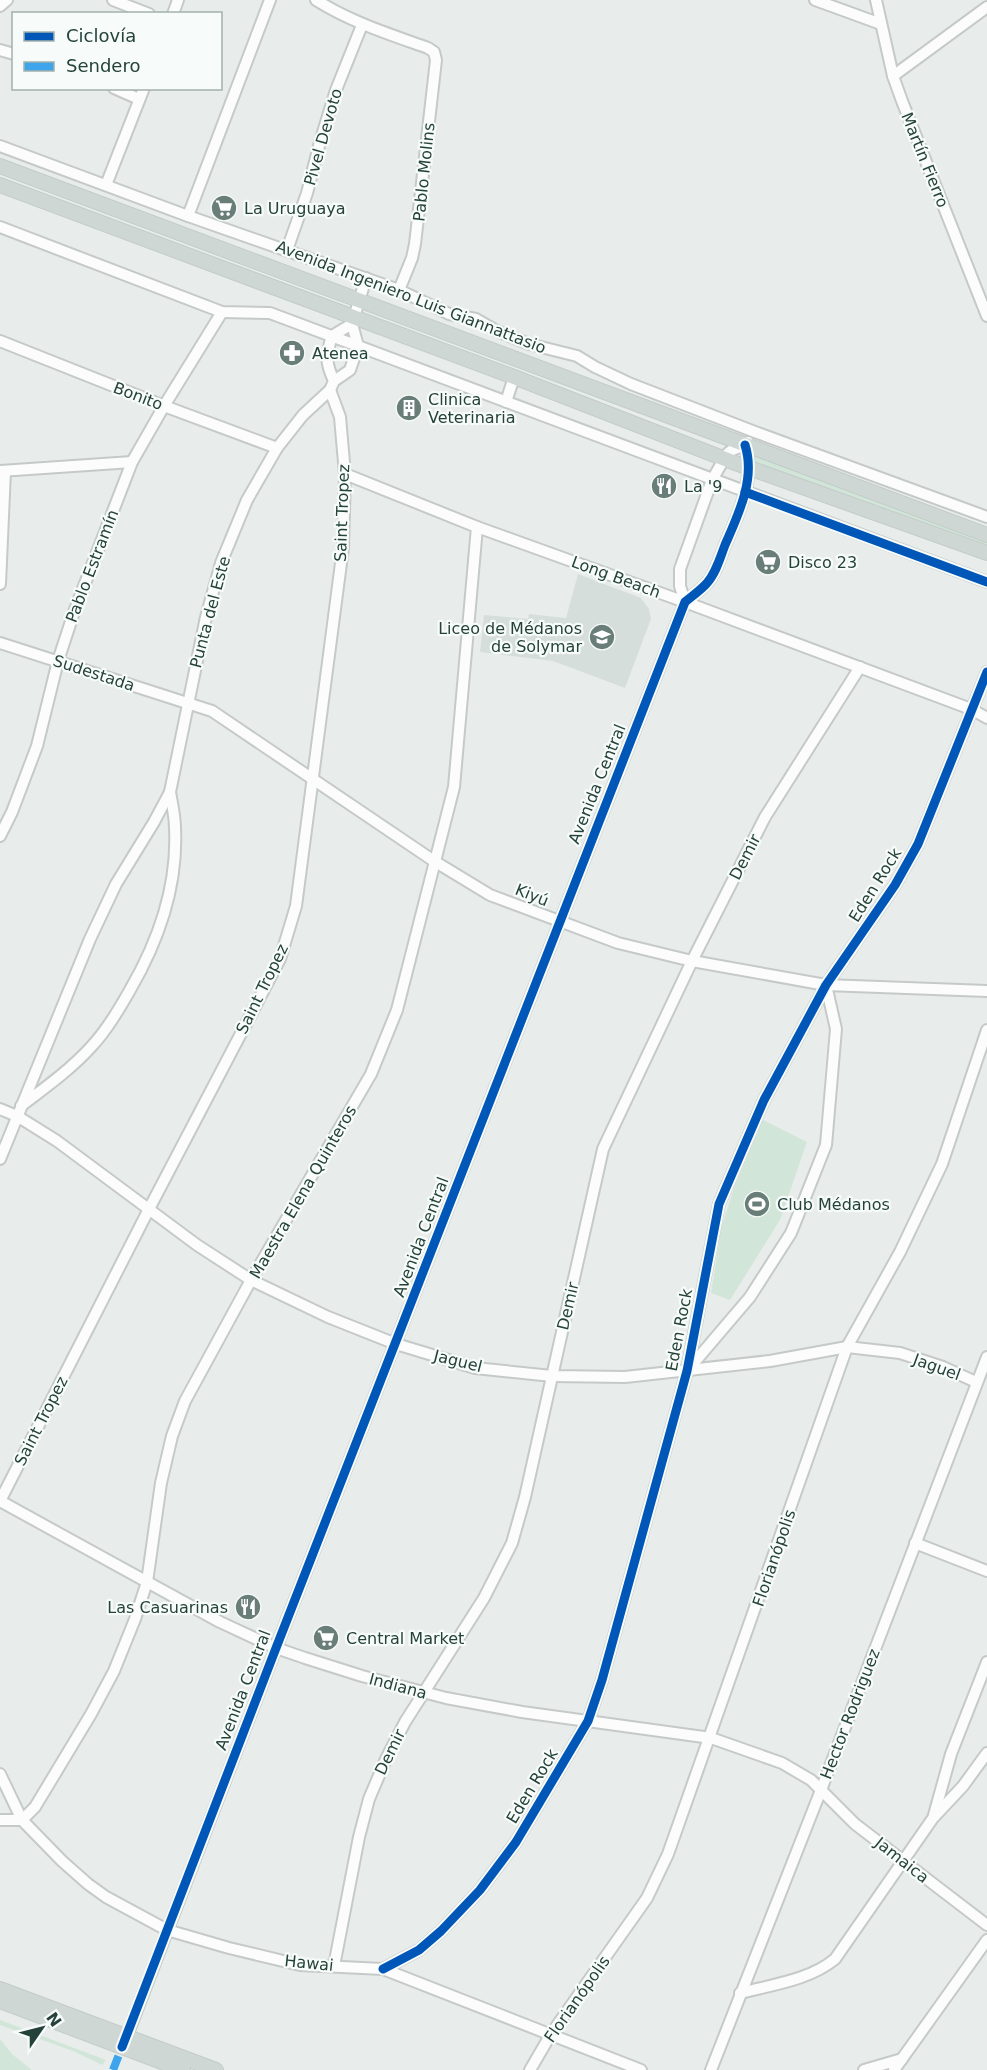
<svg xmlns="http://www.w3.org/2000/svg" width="987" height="2070" viewBox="0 0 987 2070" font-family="'DejaVu Sans',sans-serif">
<rect width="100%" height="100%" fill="#e8edeb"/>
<polygon fill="#d6dedb" points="578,574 641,598 649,609 651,619 625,688 553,661 480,652 484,615 528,619 529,614 566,618"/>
<g fill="#d1e6d8">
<polygon points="752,453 987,540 987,548 749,460"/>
<polygon points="763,1120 807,1142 780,1220 730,1300 711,1293 721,1229 734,1188"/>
<polygon points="0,2020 106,2060 102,2065 73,2051 0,2025"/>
<polygon points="0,2039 12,2054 32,2070 0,2070"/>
</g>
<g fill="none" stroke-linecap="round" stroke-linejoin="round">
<g stroke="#c5cac8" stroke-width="14">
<g id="minor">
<polyline points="113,0 149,14"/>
<path d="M 316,0 C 351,22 389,34 428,48 L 434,52 L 436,60 L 415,244 L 412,258 L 399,290"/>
<polyline points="815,0 881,24"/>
<polyline points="876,0 893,76 902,101 987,316"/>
<polyline points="0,6 7,0"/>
<polyline points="173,14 178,0"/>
<polyline points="0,50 14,54"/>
<polyline points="893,76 987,7"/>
<polyline points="114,88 139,99"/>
<polyline points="0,146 188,216 399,290 449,314 476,319 497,331 529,344 577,356 595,367 631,384 755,432 987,517"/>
<polyline points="106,185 144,88"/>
<polyline points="188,216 270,0"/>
<polyline points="0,227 222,312 270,313 987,582"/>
<polyline points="287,250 307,193 320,142 336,90 362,25"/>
<polyline points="0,341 164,406 277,448"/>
<polyline points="334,381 350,370 358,346 352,324 366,278"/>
<polyline points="506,402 514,377"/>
<polyline points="0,471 132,462"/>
<polyline points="345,474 477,527 685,602 971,709 987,718"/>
<polyline points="0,584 5,471"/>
<polyline points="685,602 680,586 680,569 712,480 727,454 732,450 745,445 748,442"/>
<polyline points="0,643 212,711 434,861 490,895 618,943 692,961 826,985 987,991"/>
<polyline points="0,836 12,812 37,746 58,661 74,612 132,462 164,406 222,312"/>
<path d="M 21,1106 C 46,1087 70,1070 91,1047 C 107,1030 119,1009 130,990 C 159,940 178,886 175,828 C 175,816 172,804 170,792"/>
<polyline points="0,1109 17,1116 57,1141 197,1245 251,1280 328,1317 396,1344 475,1368 552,1376 625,1377 770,1361 847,1347 900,1353 943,1367 976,1382"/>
<path d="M 0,1159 L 90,939 L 116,884 L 154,822 L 170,792 L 206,617 L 221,563 L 247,500 L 277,448 L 303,415 L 330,390 L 334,381 C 325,362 326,355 332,336 L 352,324"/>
<polyline points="687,1371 750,1297 791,1233 826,1145 836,1029 826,985"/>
<polyline points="0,1501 149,1209 280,959 296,906 343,548 345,474 340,417 330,390"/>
<polyline points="0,1501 220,1622 276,1648 305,1658 362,1676 446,1698 522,1712 711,1738 782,1763 811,1780 855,1824 987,1925"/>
<polyline points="915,1543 987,1571"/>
<polyline points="0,1774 22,1820 62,1861 88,1884 106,1897 167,1930 229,1948 300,1965 383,1969 641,2070"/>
<polyline points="934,1815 951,1754 987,1662"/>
<polyline points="0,1820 22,1820"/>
<polyline points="22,1820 35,1807 91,1714 114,1671 135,1619 147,1582 161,1483 172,1436 185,1401 251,1280 371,1074 397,1010 454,787 477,527"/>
<polyline points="334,1966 359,1837 369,1799 386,1759 405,1722 484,1598 512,1543 525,1497 603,1149 692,961 765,817 860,667"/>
<polyline points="383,1969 419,1950 441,1931 480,1890 516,1842 588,1721 602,1680 687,1371 719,1204 764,1100 826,985 895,885 918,844 987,672"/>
<path d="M 740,1993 C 771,1985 810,1980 835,1959 L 933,1818 L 963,1786 L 987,1753"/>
<path d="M 125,2041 L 276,1648 L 685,602 C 692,596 701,590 707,583 C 716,573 720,558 725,545 C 738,515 756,479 745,445"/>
<polyline points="530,2070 551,2034 647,1898 668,1854 847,1347 900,1252 942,1164 987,1030"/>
<polyline points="711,2070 821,1790 987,1357"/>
<polyline points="864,2070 902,2059"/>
<polyline points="894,2070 987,1940"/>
</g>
</g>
<g stroke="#c3ccc9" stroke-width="16">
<g id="major">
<polyline points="0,166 987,535"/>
<polyline points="0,185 514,377 738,464 987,553"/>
<polyline points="0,1989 216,2070"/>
<polyline points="0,2001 183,2070"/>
</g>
</g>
<use href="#minor" stroke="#fcfcfc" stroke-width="10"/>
<use href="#major" stroke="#cfd7d5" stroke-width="14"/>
<polyline stroke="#3ea4ec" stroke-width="8" stroke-dasharray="15 8" stroke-linecap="butt" points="113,2070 122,2047"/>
<g stroke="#f7fbf9" stroke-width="13">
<g id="cycleway">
<polyline points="745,492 987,582"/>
<polyline points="383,1969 419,1950 441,1931 480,1890 516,1842 588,1721 602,1680 687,1371 719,1204 764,1100 826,985 895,885 918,844 987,672"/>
<path d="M 122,2047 L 276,1648 L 685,602 C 692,596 701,590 707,583 C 716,573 720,558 725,545 C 738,515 756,479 745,445"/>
</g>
</g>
<use href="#cycleway" stroke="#0057b8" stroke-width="9"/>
</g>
<defs>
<g id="supermarket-disc" transform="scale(1.35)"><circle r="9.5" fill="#697e78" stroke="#f7fbf9"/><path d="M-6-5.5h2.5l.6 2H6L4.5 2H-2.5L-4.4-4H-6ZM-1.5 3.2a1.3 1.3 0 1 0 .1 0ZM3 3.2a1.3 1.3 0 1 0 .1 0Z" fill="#fff"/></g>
<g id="pharmacy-disc" transform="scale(1.35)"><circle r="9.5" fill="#697e78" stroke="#f7fbf9"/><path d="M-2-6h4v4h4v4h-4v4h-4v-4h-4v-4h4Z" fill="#fff"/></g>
<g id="building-disc" transform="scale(1.35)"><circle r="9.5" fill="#697e78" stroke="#f7fbf9"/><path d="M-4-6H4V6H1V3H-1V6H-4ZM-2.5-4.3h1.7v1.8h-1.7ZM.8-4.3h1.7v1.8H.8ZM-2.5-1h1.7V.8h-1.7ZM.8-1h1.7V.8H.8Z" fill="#fff"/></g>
<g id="restaurant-disc" transform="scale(1.35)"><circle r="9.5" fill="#697e78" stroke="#f7fbf9"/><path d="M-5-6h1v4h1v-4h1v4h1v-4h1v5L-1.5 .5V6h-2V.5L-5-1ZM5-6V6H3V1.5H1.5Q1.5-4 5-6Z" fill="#fff"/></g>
<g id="school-disc" transform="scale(1.35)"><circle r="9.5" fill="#697e78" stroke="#f7fbf9"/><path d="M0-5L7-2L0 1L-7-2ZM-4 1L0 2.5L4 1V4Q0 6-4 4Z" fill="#fff"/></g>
<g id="stadium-disc" transform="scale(1.35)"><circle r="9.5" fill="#697e78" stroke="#f7fbf9"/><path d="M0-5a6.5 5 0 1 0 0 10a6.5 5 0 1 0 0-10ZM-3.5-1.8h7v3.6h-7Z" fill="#fff"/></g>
</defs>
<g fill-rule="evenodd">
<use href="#supermarket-disc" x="224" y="208"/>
<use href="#pharmacy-disc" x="292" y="353"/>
<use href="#building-disc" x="409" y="408"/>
<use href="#restaurant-disc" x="664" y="486"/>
<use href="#supermarket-disc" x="768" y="562"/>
<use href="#school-disc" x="602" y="637"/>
<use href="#stadium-disc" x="757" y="1204"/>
<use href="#restaurant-disc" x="248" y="1607"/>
<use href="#supermarket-disc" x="326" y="1638"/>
</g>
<g text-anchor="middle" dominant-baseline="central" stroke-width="4.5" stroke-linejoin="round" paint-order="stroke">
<g font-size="16" fill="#24423a" stroke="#f7fbf9">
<text transform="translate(323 137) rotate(-74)">Pivel Devoto</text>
<text transform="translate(925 160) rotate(68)">Martín Fierro</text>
<text transform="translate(424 172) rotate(-84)">Pablo Molins</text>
<text transform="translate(411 297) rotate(21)">Avenida Ingeniero Luis Giannattasio</text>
<text transform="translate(138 396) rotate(21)">Bonito</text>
<text transform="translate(342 513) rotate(-88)">Saint Tropez</text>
<text transform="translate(92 566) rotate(-69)">Pablo Estramín</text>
<text transform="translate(616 577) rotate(20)">Long Beach</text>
<text transform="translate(210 612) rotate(-75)">Punta del Este</text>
<text transform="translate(94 673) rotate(18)">Sudestada</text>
<text transform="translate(597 784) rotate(-68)">Avenida Central</text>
<text transform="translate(745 857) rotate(-63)">Demir</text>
<text transform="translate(875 885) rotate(-58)">Eden Rock</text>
<text transform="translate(532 895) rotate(22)">Kiyú</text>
<text transform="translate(262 989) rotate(-64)">Saint Tropez</text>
<text transform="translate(303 1192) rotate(-60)">Maestra Elena Quinteros</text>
<text transform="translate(421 1237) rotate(-69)">Avenida Central</text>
<text transform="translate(568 1306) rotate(-77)">Demir</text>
<text transform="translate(679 1330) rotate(-79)">Eden Rock</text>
<text transform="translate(458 1361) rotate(14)">Jaguel</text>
<text transform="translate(937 1367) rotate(20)">Jaguel</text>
<text transform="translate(41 1421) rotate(-63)">Saint Tropez</text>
<text transform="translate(774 1558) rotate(-71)">Florianópolis</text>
<text transform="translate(398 1686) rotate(15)">Indiana</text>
<text transform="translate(243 1690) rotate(-69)">Avenida Central</text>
<text transform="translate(850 1714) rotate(-69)">Hector Rodriguez</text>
<text transform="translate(390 1752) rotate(-64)">Demir</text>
<text transform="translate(532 1786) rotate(-59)">Eden Rock</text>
<text transform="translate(902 1860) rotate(38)">Jamaica</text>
<text transform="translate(309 1963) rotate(6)">Hawai</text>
<text transform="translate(577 1999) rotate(-55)">Florianópolis</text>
</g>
<g font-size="16" fill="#24423a" stroke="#f7fbf9" text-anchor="start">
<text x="244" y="208">La Uruguaya</text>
<text x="312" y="353">Atenea</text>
<text x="428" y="399">Clinica<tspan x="428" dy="18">Veterinaria</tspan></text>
<text x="684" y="486">La '9</text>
<text x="788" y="562">Disco 23</text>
<text x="582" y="628" text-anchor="end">Liceo de Médanos<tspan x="582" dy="18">de Solymar</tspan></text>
<text x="777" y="1204">Club Médanos</text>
<text x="228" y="1607" text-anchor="end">Las Casuarinas</text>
<text x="346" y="1638">Central Market</text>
</g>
</g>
<rect x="12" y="12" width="210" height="78" fill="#f7fbf9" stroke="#a3b1ad" stroke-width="1.5"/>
<rect x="24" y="32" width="30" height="9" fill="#0057b8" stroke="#a3b1ad" stroke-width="1.5"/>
<text x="66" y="42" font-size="18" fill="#24423a">Ciclovía</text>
<rect x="24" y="62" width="30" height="9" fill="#3ea4ec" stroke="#a3b1ad" stroke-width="1.5"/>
<text x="66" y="72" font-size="18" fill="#24423a">Sendero</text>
<g transform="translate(42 2028) rotate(55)" stroke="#f7fbf9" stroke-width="4.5" paint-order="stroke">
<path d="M0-4.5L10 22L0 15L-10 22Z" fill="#24423a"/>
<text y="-9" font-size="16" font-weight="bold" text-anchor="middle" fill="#24423a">N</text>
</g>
</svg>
